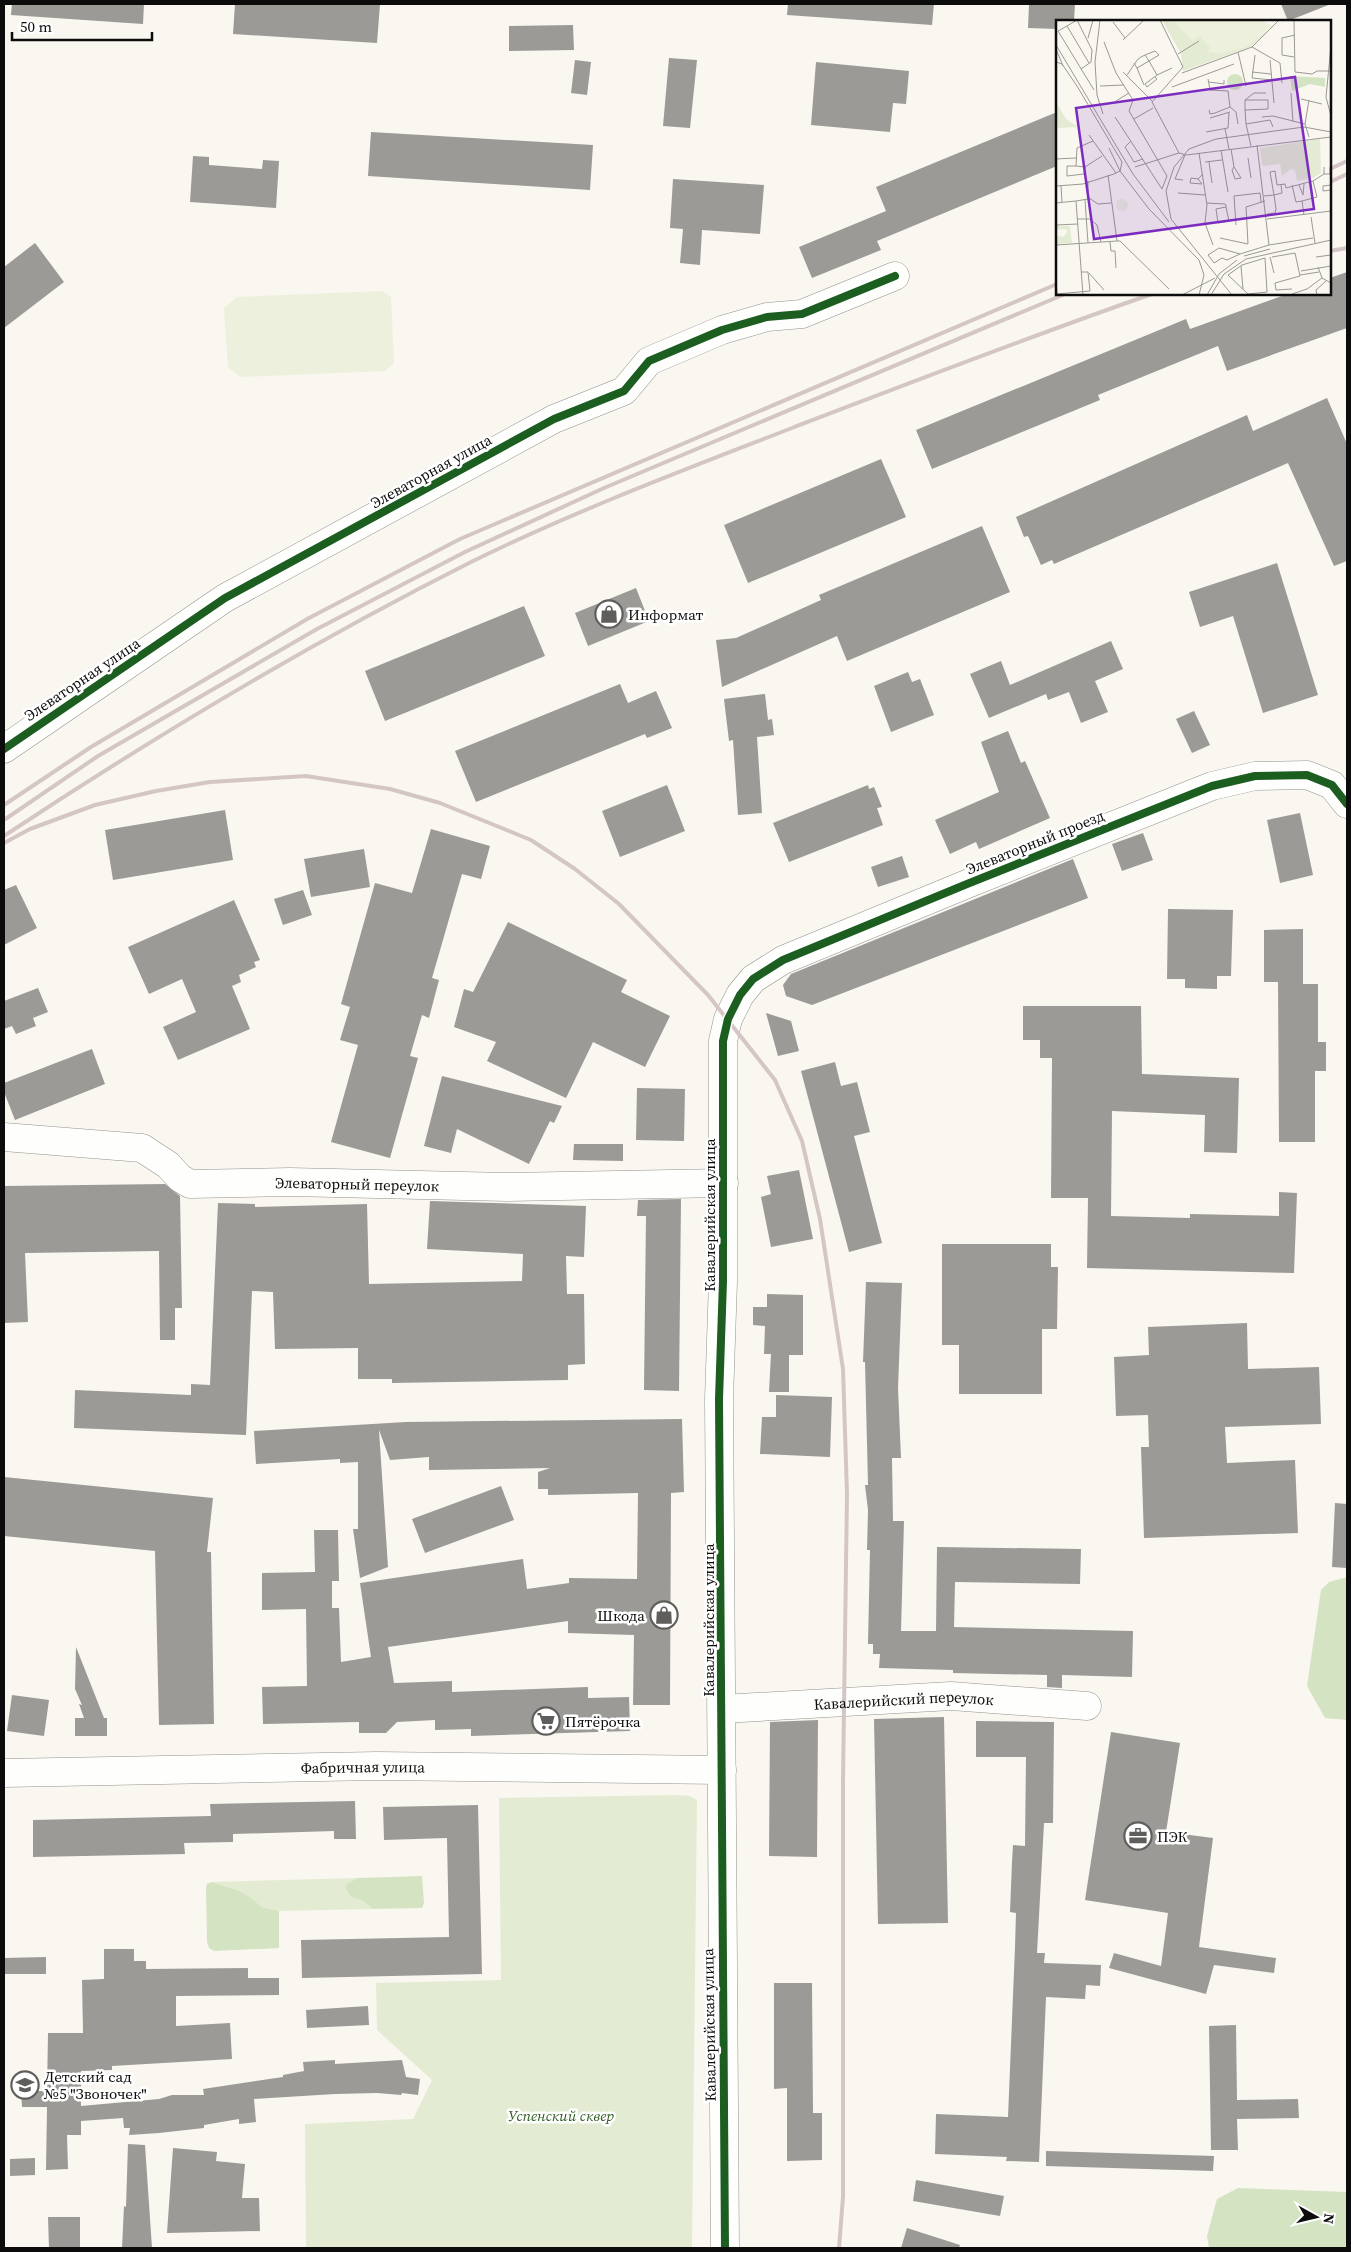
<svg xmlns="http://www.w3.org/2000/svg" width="1351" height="2252" viewBox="0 0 1351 2252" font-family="'Source Serif 4',serif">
<rect width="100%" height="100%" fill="#faf7f0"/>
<g fill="#e3ecd3">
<polygon points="676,1795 690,1796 697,1800 692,2248 306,2248 305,2124 413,2119 432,2080 377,2030 376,1983 501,1980 499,1798"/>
<polygon points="358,1878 348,1883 351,1897 363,1901 373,1909 279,1911 262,1907 250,1897 237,1890 211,1882"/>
</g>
<g fill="#d4e3c2">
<polygon points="1347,1577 1347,1720 1325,1718 1307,1686 1321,1590 1329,1582"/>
<polygon points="422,1876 424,1903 422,1908 373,1909 363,1901 351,1897 345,1887 348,1883 358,1878"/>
<polygon points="211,1882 237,1890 250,1897 262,1907 279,1911 279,1948 214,1951 209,1948 207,1942 206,1888 207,1884"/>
<polygon points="1238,2188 1347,2192 1347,2248 1209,2248 1207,2236 1217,2199"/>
</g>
<polygon fill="#ecf0dc" points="382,291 391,297 394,363 385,371 240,377 228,367 224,308 237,297"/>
<g fill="#9c9a96">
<polygon points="12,4 144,4 143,24 11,15"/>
<polygon points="235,4 380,4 377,43 233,34"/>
<polygon points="788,4 934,4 932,25 787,15"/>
<polygon points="1029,4 1075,4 1074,21 1057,21 1057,29 1028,28"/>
<polygon points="1281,4 1331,4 1288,21"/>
<polygon points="573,25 574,50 509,51 509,26"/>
<polygon points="669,58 697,60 690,128 663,126"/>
<polygon points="575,60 591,62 587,95 571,93"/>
<polygon points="816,62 909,71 906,104 893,103 890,132 811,125"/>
<polygon points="1057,112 1057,166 877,241 881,250 812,278 799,247 886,211 876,187"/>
<polygon points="371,132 593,145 590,190 368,176"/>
<polygon points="193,156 209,157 209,165 262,169 263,160 279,161 276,208 190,202"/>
<polygon points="673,179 764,185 760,234 702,230 700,265 680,263 683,229 670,228"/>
<polygon points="35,243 64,282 4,328 4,267"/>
<polygon points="1347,272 1347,328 1227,371 1218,346 1098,395 1100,400 932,469 916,430 1186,319 1190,329 1287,294 1330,294 1330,278"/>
<polygon points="1327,398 1347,444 1347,561 1334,566 1288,463 1054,564 1052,560 1041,565 1028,536 1024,537 1016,517 1247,415 1253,431"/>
<polygon points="881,459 906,517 748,583 724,525"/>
<polygon points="982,526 1010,592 847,661 837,636 722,687 716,640 736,638 821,600 819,595"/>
<polygon points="1277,563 1318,695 1263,713 1233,616 1200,627 1189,592"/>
<polygon points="636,588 649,621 588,646 575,613"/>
<polygon points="524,606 545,656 385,721 365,671"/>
<polygon points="1111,641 1123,669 1095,681 1108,712 1081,723 1069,692 1048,700 1046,694 989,718 970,674 1001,661 1010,685"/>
<polygon points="908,672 912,682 920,679 934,715 891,732 874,686"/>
<polygon points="620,684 628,703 656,691 672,728 647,738 645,734 476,802 455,751"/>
<polygon points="765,694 768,720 772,719 774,735 757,737 762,813 738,815 733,740 729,741 724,699"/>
<polygon points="1194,711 1210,745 1192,753 1176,719"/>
<polygon points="1008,731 1021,763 1025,761 1050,818 979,849 976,842 950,854 935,820 999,792 981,742"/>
<polygon points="667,785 685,831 620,857 602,811"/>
<polygon points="868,785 869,789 874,787 882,807 877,808 883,825 789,862 773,823"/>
<polygon points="225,810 233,860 113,880 105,830"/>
<polygon points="1300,813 1313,875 1280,883 1267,820"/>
<polygon points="431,829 490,846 481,879 462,874 432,978 439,980 429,1018 422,1015 410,1056 418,1058 390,1158 331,1142 358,1045 340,1040 350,1007 341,1004 375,883 412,893"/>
<polygon points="1143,833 1153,860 1122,871 1112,844"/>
<polygon points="364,849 370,887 311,897 304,859"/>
<polygon points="902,856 909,877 878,887 871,867"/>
<polygon points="1073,859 1088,898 812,1005 786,996 783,985 791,974"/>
<polygon points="16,885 37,928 4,945 4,890"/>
<polygon points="303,890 312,915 283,925 274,899"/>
<polygon points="234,900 260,960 254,962 256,967 239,975 241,982 232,986 250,1029 178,1060 163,1027 196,1012 182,979 149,994 128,947"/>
<polygon points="1168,909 1233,910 1231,976 1217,976 1217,989 1185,988 1185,979 1167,979"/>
<polygon points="508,922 627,980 621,992 670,1016 645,1067 593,1042 566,1098 487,1061 496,1042 454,1027 464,989 473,992"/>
<polygon points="1303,929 1303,984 1318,984 1318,1042 1326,1042 1326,1071 1315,1071 1315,1142 1279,1142 1278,982 1264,982 1264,930"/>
<polygon points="38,988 48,1012 33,1018 36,1026 16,1034 12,1026 4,1029 4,1001"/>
<polygon points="1023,1006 1141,1006 1142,1074 1239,1078 1237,1153 1204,1152 1205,1115 1112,1111 1111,1216 1190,1218 1190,1214 1279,1216 1279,1192 1297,1193 1294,1273 1087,1268 1088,1198 1051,1198 1052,1058 1040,1058 1040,1040 1023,1040"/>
<polygon points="766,1013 791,1021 799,1051 778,1056"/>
<polygon points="92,1049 105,1084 15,1120 4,1092 4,1083"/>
<polygon points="835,1062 841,1086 857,1082 870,1132 854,1136 882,1243 849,1252 801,1071"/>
<polygon points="442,1076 562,1106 554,1123 550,1121 529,1164 457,1129 451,1153 424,1146"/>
<polygon points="637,1088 685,1089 684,1141 636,1140"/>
<polygon points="574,1144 623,1144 623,1161 573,1160"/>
<polygon points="799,1170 813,1239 771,1247 761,1197 771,1194 767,1176"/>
<polygon points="165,1184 180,1196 182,1308 175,1308 175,1340 160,1340 159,1251 25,1253 28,1322 4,1323 4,1186"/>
<polygon points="681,1199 679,1391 644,1390 646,1216 637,1216 638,1200"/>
<polygon points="430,1201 586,1206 584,1257 566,1256 567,1294 584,1294 585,1364 568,1365 568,1380 392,1383 392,1379 358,1379 358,1348 275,1349 273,1292 252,1291 246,1435 74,1428 75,1390 191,1395 191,1384 210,1385 218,1203 255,1204 255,1207 367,1204 369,1284 522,1281 523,1254 427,1249"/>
<polygon points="942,1244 1051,1244 1051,1267 1058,1267 1057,1329 1042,1329 1042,1394 959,1394 959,1345 942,1345"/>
<polygon points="866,1282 902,1283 898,1388 901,1458 892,1458 893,1521 904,1521 901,1631 936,1631 937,1547 1081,1549 1080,1584 955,1582 954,1627 1133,1631 1132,1677 1062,1675 1062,1688 1047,1687 1047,1675 953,1673 953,1670 879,1668 880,1654 873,1654 873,1644 868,1644 870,1550 867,1550 868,1510 865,1485 868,1485 865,1362 863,1362"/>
<polygon points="767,1294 803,1295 803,1355 789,1355 789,1392 769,1392 771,1354 764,1354 765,1326 753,1325 753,1307 767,1307"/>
<polygon points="1247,1323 1248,1369 1319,1367 1321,1424 1225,1427 1227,1463 1295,1460 1298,1533 1144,1538 1141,1447 1149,1447 1148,1415 1116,1416 1114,1357 1149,1355 1148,1327"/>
<polygon points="776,1395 832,1397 830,1457 760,1454 762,1417 776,1417"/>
<polygon points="682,1419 684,1492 671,1493 670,1705 633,1705 634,1635 568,1633 568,1621 388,1647 394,1683 452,1681 452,1692 588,1687 588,1698 629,1697 630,1731 471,1736 471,1729 435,1730 435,1720 397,1722 386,1733 359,1733 359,1722 263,1724 262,1687 307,1686 306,1609 262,1610 262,1573 315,1572 314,1530 338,1530 339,1581 332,1581 332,1608 339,1608 341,1662 371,1657 360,1583 523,1559 527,1589 569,1583 569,1578 637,1579 638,1493 548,1495 548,1489 538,1489 538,1472 550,1468 429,1470 429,1457 390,1460 379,1430 388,1567 360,1578 353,1529 358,1529 358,1462 340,1463 340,1459 256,1464 254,1431 406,1422"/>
<polygon points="4,1477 213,1498 207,1552 211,1552 214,1724 159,1725 155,1551 4,1536"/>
<polygon points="501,1486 514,1520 425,1553 412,1519"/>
<polygon points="1335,1503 1347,1504 1347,1568 1332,1567"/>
<polygon points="76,1647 104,1718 107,1718 107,1736 75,1736 75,1718 84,1718 79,1704 82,1705 75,1689"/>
<polygon points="12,1695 49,1700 44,1736 7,1731"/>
<polygon points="944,1717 948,1923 878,1924 874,1719"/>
<polygon points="818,1720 817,1857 769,1856 770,1722"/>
<polygon points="976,1721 1054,1722 1053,1823 1044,1823 1037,1953 1045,1953 1044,1963 1101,1965 1100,1986 1086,1985 1085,1999 1046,1997 1039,2162 1006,2161 1007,2157 935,2154 936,2114 1008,2117 1015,1947 1016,1913 1010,1912 1012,1862 1013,1845 1025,1846 1026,1757 976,1757"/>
<polygon points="1111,1732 1180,1743 1166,1832 1213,1838 1199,1947 1276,1958 1274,1973 1214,1965 1206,1994 1109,1968 1114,1953 1161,1966 1168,1913 1085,1900"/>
<polygon points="355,1801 356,1839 334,1839 334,1831 233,1834 233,1842 184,1843 185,1854 33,1857 33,1820 211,1816 210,1804"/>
<polygon points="478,1805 482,1974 302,1978 301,1940 449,1937 447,1838 384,1840 383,1807"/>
<polygon points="104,1949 134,1949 134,1961 146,1961 146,1969 248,1968 248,1978 279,1978 279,1995 176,1996 176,2026 230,2023 232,2059 112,2066 112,2070 81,2071 81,2106 159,2099 172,2095 204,2095 203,2089 283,2077 283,2075 304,2071 303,2062 335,2060 335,2064 402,2060 406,2077 420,2079 418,2095 402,2093 401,2095 377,2093 335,2094 254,2099 256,2122 239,2124 239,2119 204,2125 204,2128 159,2133 129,2135 130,2128 124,2128 123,2118 81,2121 81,2135 67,2135 68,2169 46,2170 47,2107 22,2107 21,2091 47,2091 48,2033 83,2033 82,1980 104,1979"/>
<polygon points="46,1957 46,1974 4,1974 4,1958"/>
<polygon points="774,1983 812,1983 813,2113 822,2113 822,2160 787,2161 787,2088 774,2089"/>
<polygon points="368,2006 369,2025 307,2028 306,2010"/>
<polygon points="1236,2025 1237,2100 1298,2099 1299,2118 1237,2119 1238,2150 1211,2150 1209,2026"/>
<polygon points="128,2144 145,2145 152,2248 122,2248 124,2206 126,2207"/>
<polygon points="173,2148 217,2152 216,2161 245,2164 242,2198 259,2198 260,2231 167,2233"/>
<polygon points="1046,2151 1214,2156 1213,2171 1046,2166"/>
<polygon points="35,2158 35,2175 10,2176 10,2159"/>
<polygon points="916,2180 1004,2196 1000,2216 913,2201"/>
<polygon points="48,2217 80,2217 80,2248 49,2248"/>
<polygon points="907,2228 960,2245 959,2248 901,2248"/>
</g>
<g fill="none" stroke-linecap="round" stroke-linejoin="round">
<g stroke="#93928f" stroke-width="29">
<g id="minor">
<polyline points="4,749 225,598 554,419 624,391 649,361 722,330 767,317 802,314 895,276"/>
<path id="s1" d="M 4,1137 L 142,1148 L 168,1165 L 180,1178 L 190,1184 L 290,1182 L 507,1187 L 724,1183"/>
<path id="s2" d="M 722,1709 L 951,1696 L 1087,1706"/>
<path id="s3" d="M 4,1773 L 377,1766 L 722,1770"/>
<polyline points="725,2248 719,1399 723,1281 723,1041 728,1019 740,995 753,979 783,960 967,884 1212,786 1255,776 1307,775 1332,785 1347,804"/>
</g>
</g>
<use href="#minor" stroke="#fefefd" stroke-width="28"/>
<g stroke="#d5c6c6" stroke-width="4">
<polyline points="1330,169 1347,161"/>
<polyline points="1330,182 1347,174"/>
<polyline points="1330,251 1347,248"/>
<polyline points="4,805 91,747 309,618 460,539 1057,284"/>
<polyline points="4,820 98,756 317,629 465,552 604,488 1065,294"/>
<path d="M 4,836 C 155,736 312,642 473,561 C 577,510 684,470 792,428 C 912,382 1031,336 1152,294"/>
<polyline points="4,843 30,829 95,805 156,791 210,782 306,776 390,789 440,803 531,840 575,869 619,904 708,995 775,1080 802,1141 820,1219 843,1369 847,1494 843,1781 843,2197 839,2248"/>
</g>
<g stroke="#fff" stroke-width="11">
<g id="cycleway">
<polyline points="4,749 225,598 554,419 624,391 649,361 722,330 767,317 802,314 895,276"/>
<polyline points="725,2248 719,1399 723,1281 723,1041 728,1019 740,995 753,979 783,960 967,884 1212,786 1255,776 1307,775 1332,785 1347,804"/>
</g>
</g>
<use href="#cycleway" stroke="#1b5e20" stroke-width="8"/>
</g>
<defs>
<g id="shop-ring" transform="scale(1.4375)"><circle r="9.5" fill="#fff" stroke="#5f5e5c" stroke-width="1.5"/><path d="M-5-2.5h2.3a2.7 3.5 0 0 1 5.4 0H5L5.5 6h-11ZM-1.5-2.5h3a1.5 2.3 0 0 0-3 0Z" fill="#5f5e5c"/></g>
<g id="supermarket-ring" transform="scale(1.4375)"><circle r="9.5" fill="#fff" stroke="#5f5e5c" stroke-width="1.5"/><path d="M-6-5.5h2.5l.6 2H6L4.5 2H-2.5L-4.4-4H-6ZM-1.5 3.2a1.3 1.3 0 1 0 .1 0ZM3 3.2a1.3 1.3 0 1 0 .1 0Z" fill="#5f5e5c"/></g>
<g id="office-ring" transform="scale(1.4375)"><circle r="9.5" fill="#fff" stroke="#5f5e5c" stroke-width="1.5"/><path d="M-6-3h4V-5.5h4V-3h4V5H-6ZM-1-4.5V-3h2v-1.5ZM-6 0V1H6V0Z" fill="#5f5e5c"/></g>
<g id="school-ring" transform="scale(1.4375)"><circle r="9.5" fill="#fff" stroke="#5f5e5c" stroke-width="1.5"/><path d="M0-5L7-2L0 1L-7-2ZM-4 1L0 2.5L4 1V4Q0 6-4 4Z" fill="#5f5e5c"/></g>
</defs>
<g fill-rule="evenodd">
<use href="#shop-ring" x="609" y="614"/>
<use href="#shop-ring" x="664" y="1615"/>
<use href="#supermarket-ring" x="546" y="1721"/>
<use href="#office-ring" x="1138" y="1836"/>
<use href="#school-ring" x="25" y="2085"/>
</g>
<g text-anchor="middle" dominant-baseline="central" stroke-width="5" stroke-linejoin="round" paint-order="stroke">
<g font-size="15" fill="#0c0c0c" stroke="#fff">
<text transform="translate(431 471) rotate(-29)">Элеваторная улица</text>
<text transform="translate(82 679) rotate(-34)">Элеваторная улица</text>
<text transform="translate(1035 842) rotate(-22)">Элеваторный проезд</text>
<text stroke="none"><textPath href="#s1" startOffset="366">Элеваторный переулок</textPath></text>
<text transform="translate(709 1215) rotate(-90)">Кавалерийская улица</text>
<text transform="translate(708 1620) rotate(-90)">Кавалерийская улица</text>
<text stroke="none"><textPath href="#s2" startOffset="182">Кавалерийский переулок</textPath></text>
<text stroke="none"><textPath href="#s3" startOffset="359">Фабричная улица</textPath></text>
<text transform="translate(709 2025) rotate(-91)">Кавалерийская улица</text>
</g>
<g font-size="15" fill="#0c0c0c" stroke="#fff" text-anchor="start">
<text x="628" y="614">Информат</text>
<text x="645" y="1615" text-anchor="end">Шкода</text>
<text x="565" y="1721">Пятёрочка</text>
<text x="1157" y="1836">ПЭК</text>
<text x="44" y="2076">Детский сад<tspan x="44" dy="17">№5 "Звоночек"</tspan></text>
</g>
<g font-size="15" font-style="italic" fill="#305b24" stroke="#fff">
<text x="561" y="2115">Успенский сквер</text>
</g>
</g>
<g transform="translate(1056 20)">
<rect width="275" height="275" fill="#faf7f0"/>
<path d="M 106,0 L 117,0 L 137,21 L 143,15 L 155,28 L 152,31 L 188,28 L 219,5 L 194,27 L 127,51 L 125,34 ZM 0,82 L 10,99 L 22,107 L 0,108 ZM 264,119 L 265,153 L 257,158 L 241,161 L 239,150 L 235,149 L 226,156 L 224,144 L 206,146 L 204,128 ZM 0,206 L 14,206 L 16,223 L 0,224 L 0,215 L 7,217 L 11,212 L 10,209 L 0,210 Z" fill="#e3ecd3"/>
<path d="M171 62a8 8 0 1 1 16 0a8 8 0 1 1-16 0ZM 234,56 L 269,58 L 269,67 L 254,64 L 236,71 Z" fill="#d4e3c2"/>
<path d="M 117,0 L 206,0 L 216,6 L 188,28 L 162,34 L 151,31 L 155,28 L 143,16 L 137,21 ZM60 185a6 6 0 1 1 12 0a6 6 0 1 1-12 0Z" fill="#ecf0dc"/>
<path fill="none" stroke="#9b9995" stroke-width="1" d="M 44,0 L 39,42 L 41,75 L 47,94M 104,0 L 127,47 L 96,82 L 123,133 L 130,135 L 275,117M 238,0 L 239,52 L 256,54 L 261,51 L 275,51M 57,2 L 69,18M 11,6 L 2,11 L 38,70M 32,18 L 37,0M 67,20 L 88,0M 48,22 L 60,53 L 77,80 L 73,91 L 111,156 L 106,169 L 59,97M 0,25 L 77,154 L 113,202M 275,26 L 270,77 L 275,96M 196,27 L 224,43 L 226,63M 0,29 L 7,46M 182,32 L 190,66M 122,34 L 143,21M 199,35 L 196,58 L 216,60M 238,37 L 226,35 L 226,18 L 239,15M 214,40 L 218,83M 0,42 L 6,44 L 21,66 L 66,142 L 64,151 L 58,154 L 27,164 L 0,166M 78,43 L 81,48 L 93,41 L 101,55 L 89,64M 81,48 L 88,65M 25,49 L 35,42 L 36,30 L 21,0 L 11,6 L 33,43M 67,52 L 96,81M 196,52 L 215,54M 126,53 L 196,27 L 223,0M 71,55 L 82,39 L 85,37 L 89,35 L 99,31 L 103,35 L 93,41 L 89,35M 101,55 L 116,48M 152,59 L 154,70 L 172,71 L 174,87 L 180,92 L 182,104M 153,62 L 168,64 L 168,60M 89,64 L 91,67 L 101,59 L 99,57M 44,66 L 68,65M 116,67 L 178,44M 235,73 L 237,102M 245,79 L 266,84M 189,80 L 198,73 L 210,73M 253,80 L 249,104 L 253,117M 60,81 L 73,73M 153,90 L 154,94 L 159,93 L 174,87M 189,90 L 212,89 L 212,80 L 189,80 L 189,90 L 190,104 L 195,126M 206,97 L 217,96 L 249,104M 154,98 L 174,92M 78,99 L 97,88M 190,104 L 214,100 L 217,107M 169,109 L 173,129M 150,112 L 172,108 L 173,93M 33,115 L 60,153M 37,121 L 21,128 L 20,146 L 29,147 L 46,136M 75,121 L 69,127 L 78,142 L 87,139M 201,125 L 213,225M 53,128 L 64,151 L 93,189 L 143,240 L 148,255 L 143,275M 175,129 L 178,147 L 185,158 L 179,159 L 176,150 L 178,147M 165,130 L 172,172M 143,133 L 151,185 L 149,203 L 157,225M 192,138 L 195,158M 0,139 L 20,138M 149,142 L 166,140M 153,142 L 156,163M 20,146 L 11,146 L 11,156 L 28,154 L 29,147M 79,147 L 123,133M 268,147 L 268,154 L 274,154 L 274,147M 142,159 L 146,164 L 134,163 L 135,158 L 142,159 L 147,154M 127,160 L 119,159 L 129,135M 225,165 L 226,173 L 218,175 L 214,152 L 219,151 L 221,165 L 229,164 L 230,168 L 257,161 L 268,154M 236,165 L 240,182 L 246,181 L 248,195M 243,165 L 247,175 L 248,164M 275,165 L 267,166 L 267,171 L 275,170M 5,166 L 6,182M 122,173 L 149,175M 208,176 L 218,175 L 220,189 L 219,193 L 211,194M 33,178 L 42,184 L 55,183M 29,180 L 32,223M 20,181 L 32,179 L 32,161M 246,181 L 261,177 L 257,161M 0,183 L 20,181 L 27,275M 151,183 L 169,184 L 170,185 L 170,187 L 173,201 L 162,203 L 160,189 L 170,187M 255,197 L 259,223M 21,199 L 34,199 L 41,205 L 45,222M 211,199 L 275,191M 0,205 L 22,204M 180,205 L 178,176 L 204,173 L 205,182M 164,218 L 192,224 L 190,187 L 209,181M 61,221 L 64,221 L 113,269M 54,222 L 55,231 L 59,231 L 60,248M 0,225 L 61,221 L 52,155M 184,234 L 171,240 L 166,238 L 158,243 L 152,235 L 163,228 L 184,234 L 213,225 L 257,218M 188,236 L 214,229M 214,237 L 218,253M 216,237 L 239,233 L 244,256 L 219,263 L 220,270 L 236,269M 260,237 L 275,235M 209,238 L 211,272 L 192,274 L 172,255 L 186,245 ZM 185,246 L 187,269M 262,247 L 266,258 L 275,263M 245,251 L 275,246M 33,253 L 48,270M 244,255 L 263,252M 0,259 L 1,274M 0,274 L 34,271 L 32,252 L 25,252M 236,274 L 251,269 L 266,258M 118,275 L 148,275M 126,275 L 159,258M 151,275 L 163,254 L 181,240M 155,275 L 168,254 L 190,239 L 275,220M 176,275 L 115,199 L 110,171 L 118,147 L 133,129 L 160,119 L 248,107 L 275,112M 261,275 L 260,270 L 270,261"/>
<path fill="#7b2cbf" fill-opacity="0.15" stroke="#7b2cbf" stroke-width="2.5" d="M 239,57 L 258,189 L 38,219 L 20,88 Z"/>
<rect width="275" height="275" fill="none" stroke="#0c0c0c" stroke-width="2.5"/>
</g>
<rect width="1351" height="2252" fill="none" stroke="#0c0c0c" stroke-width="10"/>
<g transform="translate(1316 2217) rotate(98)" stroke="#ffffff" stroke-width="4" paint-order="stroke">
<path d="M0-4L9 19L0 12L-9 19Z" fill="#0c0c0c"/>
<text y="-8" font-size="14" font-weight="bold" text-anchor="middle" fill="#0c0c0c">N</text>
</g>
<path d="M12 32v8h140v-8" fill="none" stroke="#0c0c0c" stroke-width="2.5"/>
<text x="20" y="32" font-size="15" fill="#0c0c0c" stroke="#ffffff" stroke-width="4" paint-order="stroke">50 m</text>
</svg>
